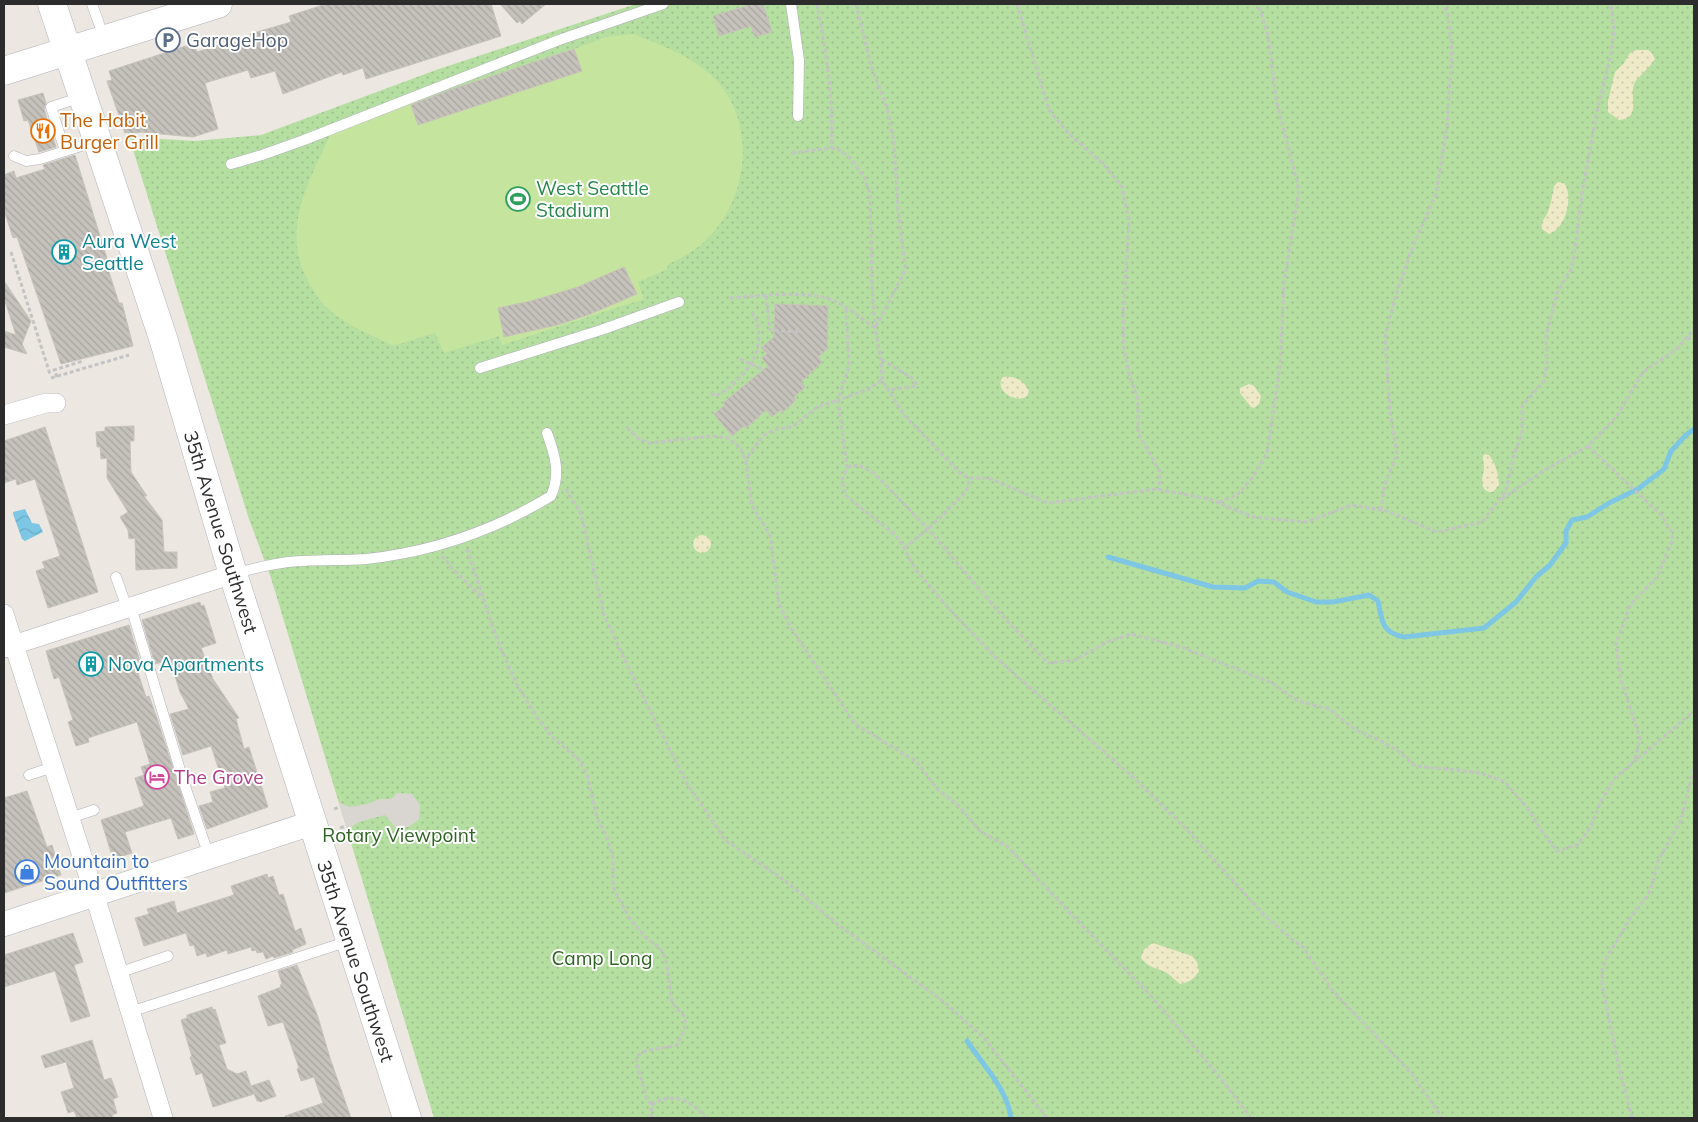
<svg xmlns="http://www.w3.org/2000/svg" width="1698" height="1122" viewBox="0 0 1698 1122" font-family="Mulish,sans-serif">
<defs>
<pattern id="green-dots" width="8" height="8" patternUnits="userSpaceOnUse" patternTransform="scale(1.25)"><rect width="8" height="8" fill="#b5dea1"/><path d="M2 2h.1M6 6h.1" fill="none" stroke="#9cbf8b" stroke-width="1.8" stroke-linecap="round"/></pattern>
<pattern id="sand-dots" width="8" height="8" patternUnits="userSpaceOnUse" patternTransform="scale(1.25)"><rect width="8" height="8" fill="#eee9c6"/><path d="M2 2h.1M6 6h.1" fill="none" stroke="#ccc8aa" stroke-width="1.8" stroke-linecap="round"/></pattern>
<pattern id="water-waves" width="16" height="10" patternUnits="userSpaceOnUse" patternTransform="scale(1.25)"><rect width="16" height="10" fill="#7dc7e4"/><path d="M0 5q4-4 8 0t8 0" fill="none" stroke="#6cabc4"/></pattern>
<pattern id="building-back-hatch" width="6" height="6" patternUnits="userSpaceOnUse" patternTransform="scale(1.25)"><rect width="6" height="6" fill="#c5c1bb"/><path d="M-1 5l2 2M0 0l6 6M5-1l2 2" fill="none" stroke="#a9a6a1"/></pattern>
</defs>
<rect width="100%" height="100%" fill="#ece7e0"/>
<polygon fill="url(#green-dots)" points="636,4 1694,4 1694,1118 434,1118 271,578 249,519 129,137 195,141 261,135 436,70"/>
<g fill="url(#sand-dots)">
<path d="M 1636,50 L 1648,50 L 1652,53 L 1655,59 C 1650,68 1637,77 1634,84 C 1629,98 1642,118 1619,120 L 1608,112 L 1608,101 L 1615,72 L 1624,63 L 1630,53 Z"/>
<path d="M 1558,182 L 1564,183 C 1574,196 1566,229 1549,234 L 1542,229 C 1541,221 1544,220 1547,214 C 1550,208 1553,193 1554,186 Z"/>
<path d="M 1003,377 C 1016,376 1023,380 1029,391 L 1027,396 C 1015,405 993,389 1003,377 Z"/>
<polygon points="1249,384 1254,386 1261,396 1259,404 1254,408 1251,407 1240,393 1240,388"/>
<path d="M 1485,454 L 1489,455 C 1496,464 1498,473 1499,485 L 1493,492 C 1479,493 1482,478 1484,469 C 1484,464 1483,460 1483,456 Z"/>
<circle cx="702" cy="544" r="9"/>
<path d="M 1153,943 L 1192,956 L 1197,962 L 1199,971 C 1194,979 1190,982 1180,984 C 1176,981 1171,976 1167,973 C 1156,967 1150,969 1141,958 C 1143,949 1146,947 1153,943 Z"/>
</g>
<path fill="#c5e49e" d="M 633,34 C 663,46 695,57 718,82 C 758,128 747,204 703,243 C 693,252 679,259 667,265 L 668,269 L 638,282 L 644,299 L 502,345 L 499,336 L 444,353 L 435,333 L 393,346 C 370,334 342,324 324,305 C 317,298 312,288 307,279 C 281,228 309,182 330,135 L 410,103 L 574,49 L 606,37 Z"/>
<polygon fill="#d9d6d2" points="397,793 412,794 420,805 419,819 409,827 395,827 385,815 359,822 347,830 339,802 349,807 367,804 380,799 391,799"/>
<polygon fill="url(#water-waves)" points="25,509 32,523 39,524 43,532 25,541 22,539 13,514 13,512"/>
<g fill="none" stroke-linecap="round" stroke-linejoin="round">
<g stroke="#7dc7e4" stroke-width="5">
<path d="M 1108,557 L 1213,587 L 1245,588 L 1258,581 L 1274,582 L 1287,592 L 1316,602 L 1333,602 L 1369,595 L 1378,601 C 1382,620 1381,633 1404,637 L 1484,628 L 1516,602 L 1536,577 L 1550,565 L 1566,543 L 1566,531 L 1572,520 L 1587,517 L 1609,503 L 1638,489 L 1664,469 L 1671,451 L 1686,435 L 1694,429"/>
<path d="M 967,1041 C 983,1065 1007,1089 1011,1118"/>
</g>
</g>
<g fill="url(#building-back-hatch)" stroke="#c8c3b9">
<polygon points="326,4 491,4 501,36 366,79 363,68 343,75 342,72 283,94 275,71 251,78 248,70 205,83 218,129 193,137 140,132 129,135 128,132 125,133 107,81 112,80 109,71 189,45 190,49 195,47 197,52 218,45 219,47 251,38 250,34 291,22 289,16"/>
<polygon points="500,4 546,4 522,24 520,21 517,23"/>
<polygon points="753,4 763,4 772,32 755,37 751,26 719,36 713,16"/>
<polygon points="574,49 582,71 418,125 411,105 450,90"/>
<polygon points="43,93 46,103 44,109 56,147 39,152 28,120 24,121 18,100"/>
<polygon points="75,155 109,265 107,266 119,303 122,303 133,346 61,364 17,237 13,238 4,210 4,175 14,171 16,178 45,169 43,165"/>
<polygon points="624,267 637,294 588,315 557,325 504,337 498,308 531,301 578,287"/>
<polygon points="4,281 31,321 22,344 27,354 4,347 4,331 16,335 4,298"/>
<polygon points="775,304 828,306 827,349 818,357 822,362 801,382 805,387 794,397 796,400 782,413 780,410 772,417 766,410 746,428 744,426 732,436 714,414 725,405 723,403 768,366 762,358 767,354 761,348 774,337"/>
<polygon points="134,426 134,441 130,441 131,472 147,496 144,496 162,520 164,552 177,552 177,568 136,570 135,538 129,539 128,530 120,517 128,512 107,478 107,458 101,459 100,447 97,447 96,432 105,431 105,427"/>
<polygon points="45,427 98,592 48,608 36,571 45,568 42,562 60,556 35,479 17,485 16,479 4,483 4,441"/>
<polygon points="200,602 201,606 204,605 216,643 201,648 213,679 239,718 236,719 244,749 249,747 268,807 207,829 199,806 213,802 210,792 225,788 211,746 183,755 170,714 189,709 180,692 170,660 155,664 142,620"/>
<polygon points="129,625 142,668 137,670 146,697 149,696 157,718 194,834 178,839 171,818 125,832 132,853 113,859 101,820 144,806 135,778 144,775 141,767 150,764 137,722 88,738 89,742 76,746 68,722 73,720 59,677 54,679 46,651"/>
<polygon points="27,791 47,847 52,845 61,875 4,893 4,798"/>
<polygon points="267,874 268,878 273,876 279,895 283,894 295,931 301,928 306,944 292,950 293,952 274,958 273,956 266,959 263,952 257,953 256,950 252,951 251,947 228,954 227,950 207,957 206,953 197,956 194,945 190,946 186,933 144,946 135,918 149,914 147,909 174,901 177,913 234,895 231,886"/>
<polygon points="73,933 83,962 74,965 90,1016 71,1022 55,971 4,987 4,955"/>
<polygon points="297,965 318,1017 330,1058 351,1118 285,1118 285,1116 323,1103 314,1077 301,1081 297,1069 299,1068 283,1022 268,1026 258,996 281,987 280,985 282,984 278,971"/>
<polygon points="212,1007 213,1010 215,1009 226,1043 219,1045 227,1069 237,1074 246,1071 251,1086 269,1080 276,1096 260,1102 259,1101 257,1101 252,1088 254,1094 213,1107 202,1073 196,1075 190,1057 192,1057 181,1020 187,1018 187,1015"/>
<polygon points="92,1040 104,1080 111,1078 118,1097 113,1099 117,1113 112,1115 113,1118 77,1118 74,1111 68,1113 61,1092 74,1088 66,1062 45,1068 41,1056"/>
</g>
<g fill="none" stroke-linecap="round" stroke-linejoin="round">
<g stroke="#b0b1bb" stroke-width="11">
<g id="service">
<polyline points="92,4 104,38"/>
<polyline points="791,4 799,60 798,116"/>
<polyline points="65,151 51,107 82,97"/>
<polyline points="14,156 26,161 40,159 97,141"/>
<polyline points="231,164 262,155 304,140 559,40 663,4"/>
<polyline points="480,368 601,330 679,302"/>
<path d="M 234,573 C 250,570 266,565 282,563 C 310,559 338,561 366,559 C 431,552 495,530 551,496 C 561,474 555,455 547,433"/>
<polyline points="116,577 127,608"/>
<polyline points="131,607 183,780 209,856"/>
<polyline points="29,775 53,767"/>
<polyline points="70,818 94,810"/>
<polyline points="118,973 168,956"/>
<polyline points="130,1012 349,941"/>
</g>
</g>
<g stroke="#b0b1bb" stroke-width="20">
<g id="minor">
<polyline points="4,415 46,403 56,403"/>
<polyline points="4,614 94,893 163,1118"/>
<polyline points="4,648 233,574"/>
</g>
</g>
<g stroke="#b0b1bb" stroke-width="25">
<polyline id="tertiary" points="4,924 312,823"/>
</g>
<g stroke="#b0b1bb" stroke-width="29">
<g id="secondary">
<polyline points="52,4 163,338 233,574 407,1118"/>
<polyline points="4,71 218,4"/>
</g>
</g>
<g stroke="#c4c4c4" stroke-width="3" stroke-dasharray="4 2.5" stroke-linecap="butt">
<path d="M 817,4 C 826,52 834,99 831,148"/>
<polyline points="1017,4 1049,110 1068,133 1103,164 1122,187 1129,222 1123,318 1124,350 1130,378 1138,399 1138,433 1160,472 1159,490"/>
<polyline points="792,153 831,148 838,149 851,159 864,177 870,194 872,285 875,328 881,360 882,380 905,416 962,475 970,478 988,478 1048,503 1156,489 1209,499 1253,517 1306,522 1352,505 1387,511 1437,532 1482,522 1506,491 1513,458 1522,433 1522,406 1544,381 1547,362 1546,336 1557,293 1571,269 1574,257 1582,193 1597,111 1611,54 1614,30 1611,4"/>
<polyline points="11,252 50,374"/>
<polyline points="766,296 770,330 799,332"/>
<path d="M 730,298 C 760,296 805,290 832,300 C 847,306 862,319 875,328 L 903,275 L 905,267 L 898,210 L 894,143 L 887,108 L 871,66 L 856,4"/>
<polyline points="846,309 849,366 838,400 869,389 882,380"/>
<polyline points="1687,339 1694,337"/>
<polyline points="740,359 762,369"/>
<polyline points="882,360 912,378 916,383 916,386 888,390"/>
<polyline points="57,377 54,370 83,361"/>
<polyline points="51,378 129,355"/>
<path d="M 711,393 L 715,396 C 728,392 749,370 754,358 C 760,346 762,322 751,313"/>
<polyline points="627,428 639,439 649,443 712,436 728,438 738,446 742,451 746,463 752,506 770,535 779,604 791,628 855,724 917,762 938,790 957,804 980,831 1008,847 1070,913 1151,996 1219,1076 1251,1118"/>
<polyline points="1588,446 1661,515 1671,531 1673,539 1657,577 1630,605 1616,644 1621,680 1640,738 1635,760"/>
<polyline points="746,463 750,453 764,435 777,429 792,427 817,407 838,400 847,467 842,480 845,495 894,534 900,541 916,570 952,612 995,657 1134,778 1187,830 1264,915 1294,941 1303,947 1332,990 1412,1074 1442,1118"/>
<polyline points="847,467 858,465 874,473 928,529 1004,618 1048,663 1075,660 1107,642 1131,634 1181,647 1272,683 1298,701 1329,709 1356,730 1381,741 1397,750 1415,766 1475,772 1504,781 1528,809 1541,830 1557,851 1577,845 1590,828 1601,801 1615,778 1694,711"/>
<polyline points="566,489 581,514 604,615 630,671 686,782 725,840 784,880 841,927 943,1001 983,1037 1047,1118"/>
<polyline points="1502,499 1543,471 1588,446 1617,416 1643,372 1677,349 1694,329"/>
<polyline points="1219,502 1237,495 1253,477 1267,453 1280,366 1284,283 1299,190 1276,99 1268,35 1258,4"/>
<polyline points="1381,510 1384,487 1397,454 1390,412 1385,337 1395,298 1411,251 1436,194 1447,127 1452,51 1448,15 1444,4"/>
<polyline points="904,548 928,529 963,495 967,489 970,478"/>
<path d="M 467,549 L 496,637 L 517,685 L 538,719 L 552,737 L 579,760 L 587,775 L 597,818 L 606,835 L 613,858 L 613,885 L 615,892 L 630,919 L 647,939 L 659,947 L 666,959 L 672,1003 L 685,1017 C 686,1028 682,1035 677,1045 L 645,1051 L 637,1056 L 636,1062 L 647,1099 L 652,1105"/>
<polyline points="442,556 451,567 482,598"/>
<polyline points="334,809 340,807"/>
<polyline points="340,828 346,826"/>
<path d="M 651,1118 L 652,1105 C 671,1091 693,1100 705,1118"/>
<polyline points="1632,1118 1619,1068 1602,984 1602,970 1607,957 1631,917 1648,895 1653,882 1658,861 1681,820 1694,766"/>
</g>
<use href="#service" stroke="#fff" stroke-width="10"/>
<use href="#minor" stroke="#fff" stroke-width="19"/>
<use href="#tertiary" stroke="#fff" stroke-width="24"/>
<use href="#secondary" stroke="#fff" stroke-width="28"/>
</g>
<defs>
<g id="parking-ring" transform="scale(1.25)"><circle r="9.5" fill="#fff" stroke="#5c6f8a" stroke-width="1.5"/><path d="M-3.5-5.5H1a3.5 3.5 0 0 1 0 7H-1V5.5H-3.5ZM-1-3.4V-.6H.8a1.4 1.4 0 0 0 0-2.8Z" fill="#5c6f8a"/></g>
<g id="restaurant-ring" transform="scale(1.25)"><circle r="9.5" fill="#fff" stroke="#e8710a" stroke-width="1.5"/><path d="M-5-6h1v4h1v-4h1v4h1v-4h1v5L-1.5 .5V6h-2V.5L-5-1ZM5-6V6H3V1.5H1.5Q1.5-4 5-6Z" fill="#e8710a"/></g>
<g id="stadium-ring" transform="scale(1.25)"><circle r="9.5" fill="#fff" stroke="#2e9e5b" stroke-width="1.5"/><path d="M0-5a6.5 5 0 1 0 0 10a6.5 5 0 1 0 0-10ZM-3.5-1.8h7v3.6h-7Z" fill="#2e9e5b"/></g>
<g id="building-ring" transform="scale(1.25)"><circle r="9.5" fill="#fff" stroke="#0f9aa8" stroke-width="1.5"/><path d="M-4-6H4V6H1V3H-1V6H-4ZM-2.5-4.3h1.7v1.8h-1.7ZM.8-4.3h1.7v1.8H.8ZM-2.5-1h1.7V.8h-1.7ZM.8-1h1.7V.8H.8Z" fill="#0f9aa8"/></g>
<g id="hotel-ring" transform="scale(1.25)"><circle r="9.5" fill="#fff" stroke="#d1479c" stroke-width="1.5"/><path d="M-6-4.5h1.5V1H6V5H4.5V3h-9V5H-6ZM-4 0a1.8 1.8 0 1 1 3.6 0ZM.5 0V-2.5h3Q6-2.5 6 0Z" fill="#d1479c"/></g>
<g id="shop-ring" transform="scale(1.25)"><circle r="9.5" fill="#fff" stroke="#3f7fe0" stroke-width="1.5"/><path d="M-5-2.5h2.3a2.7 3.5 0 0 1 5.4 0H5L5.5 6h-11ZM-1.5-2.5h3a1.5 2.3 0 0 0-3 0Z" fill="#3f7fe0"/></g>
</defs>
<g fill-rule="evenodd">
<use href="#parking-ring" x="168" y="40"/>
<use href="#restaurant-ring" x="43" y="131"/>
<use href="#stadium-ring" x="518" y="199"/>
<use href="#building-ring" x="64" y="252"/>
<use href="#building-ring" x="91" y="664"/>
<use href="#hotel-ring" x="157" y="777"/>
<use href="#shop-ring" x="27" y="872"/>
</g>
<g text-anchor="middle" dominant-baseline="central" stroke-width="4" stroke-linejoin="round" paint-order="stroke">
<g font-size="19" fill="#4e5e75" stroke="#fff" text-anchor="start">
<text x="186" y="40">GarageHop</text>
</g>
<g font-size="19" fill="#c56008" stroke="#fff" text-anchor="start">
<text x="60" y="120">The Habit<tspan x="60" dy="22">Burger Grill</tspan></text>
</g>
<g font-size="19" fill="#27864d" stroke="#fff" text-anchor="start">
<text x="536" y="188">West Seattle<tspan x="536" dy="22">Stadium</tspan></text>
</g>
<g font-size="19" fill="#0d838f" stroke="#fff" text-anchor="start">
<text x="82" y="241">Aura West<tspan x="82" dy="22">Seattle</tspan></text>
<text x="108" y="664">Nova Apartments</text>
</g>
<g font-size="19" fill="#2c2c2c" stroke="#fff">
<text transform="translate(221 532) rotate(73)">35th Avenue Southwest</text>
<text transform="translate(356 961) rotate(72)">35th Avenue Southwest</text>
</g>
<g font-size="19" fill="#b23c85" stroke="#fff" text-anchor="start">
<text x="174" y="777">The Grove</text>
</g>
<g font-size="19" fill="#2e6421" stroke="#fff">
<text x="399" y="835">Rotary Viewpoint</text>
<text x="602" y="958">Camp Long</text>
</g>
<g font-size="19" fill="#366cbe" stroke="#fff" text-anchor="start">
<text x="44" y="861">Mountain to<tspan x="44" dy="22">Sound Outfitters</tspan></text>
</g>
</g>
<rect width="1698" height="1122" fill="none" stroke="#2c2c2c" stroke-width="10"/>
</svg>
